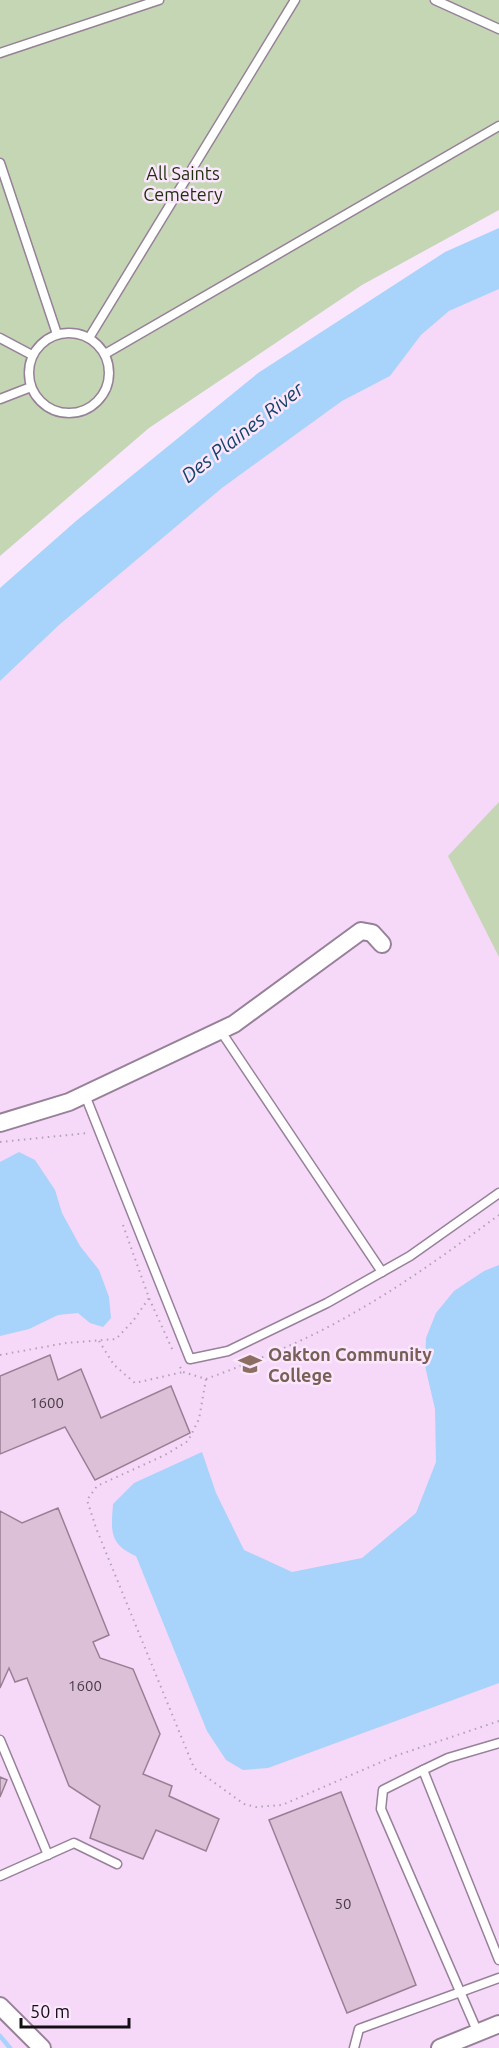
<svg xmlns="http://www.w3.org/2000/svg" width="499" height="2048" viewBox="0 0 499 2048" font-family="Ubuntu,sans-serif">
<rect width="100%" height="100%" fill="#fbe7fd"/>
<polygon fill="#f6d8f9" points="499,289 499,2048 0,2048 0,681 59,625 222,488 342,401 390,376 421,335 449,311"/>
<g fill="#c4d6b3">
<polygon points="0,0 499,0 499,210 362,285 149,428 0,556"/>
<polygon points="499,802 499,957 448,856"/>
</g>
<g fill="#a8d3fa">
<polygon points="499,228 499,289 449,311 421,335 390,376 342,401 222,488 59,625 0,681 0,588 76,521 258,373 445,252"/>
<polygon points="19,1152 35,1160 55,1190 62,1213 80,1246 99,1270 109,1297 111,1318 103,1327 90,1323 78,1313 58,1315 29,1329 0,1336 0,1162"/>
<path d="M 499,1265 L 499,1683 L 268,1768 L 243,1770 L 226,1760 L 207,1731 L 136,1556 C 109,1544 111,1531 113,1504 L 134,1483 L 202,1452 L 216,1493 L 244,1550 L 292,1572 L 362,1558 L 416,1513 L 436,1462 L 435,1409 L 425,1366 L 426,1338 L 436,1313 L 454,1291 L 484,1271 Z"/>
</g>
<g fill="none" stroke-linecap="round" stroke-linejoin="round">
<polyline stroke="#a8d3fa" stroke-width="4.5" points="0,2036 10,2048"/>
</g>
<g fill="#dcc0d7" stroke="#997f94" stroke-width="1.5">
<polygon points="50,1355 58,1380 81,1369 101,1418 171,1386 190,1433 95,1480 65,1427 0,1454 0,1376"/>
<polygon points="58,1508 109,1635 93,1642 100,1658 133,1669 160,1734 143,1774 172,1786 169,1796 219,1819 206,1851 156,1830 143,1859 90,1838 100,1806 69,1786 27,1678 15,1682 9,1668 0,1688 0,1511 22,1523"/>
<polygon points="0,1777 7,1780 0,1797"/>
<polygon points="341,1792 416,1985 347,2013 269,1820"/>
</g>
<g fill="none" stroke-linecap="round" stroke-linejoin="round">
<g stroke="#978199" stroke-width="11">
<g id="service">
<polyline points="435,0 499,29"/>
<polyline points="0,53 159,0"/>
<polyline points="0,163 57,334"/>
<circle cx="69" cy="373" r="40"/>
<polyline points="0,338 32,355"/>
<polyline points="89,338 295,0"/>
<polyline points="105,354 499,126"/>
<polyline points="0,399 31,387"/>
<polyline points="220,1030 382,1272"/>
<polyline points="85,1095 190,1359 228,1351 327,1303 410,1256 499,1193"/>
<polyline points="0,1740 48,1855"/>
<polyline points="499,1743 448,1758 423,1770 499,1960"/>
<polyline points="423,1770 383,1790 381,1809 478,2033"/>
<polyline points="0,1876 74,1843 117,1864"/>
<polyline points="354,2048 359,2029 499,1978"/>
</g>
</g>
<g stroke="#978199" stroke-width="20">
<g id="minor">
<polyline points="0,1123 69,1102 234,1024 361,931 372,933 382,944"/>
<polyline points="0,2006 42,2048"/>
<polyline points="440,2048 499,2024"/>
</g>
</g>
<g stroke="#b2a2b4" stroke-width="2" stroke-dasharray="1.5 4.5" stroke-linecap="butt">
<polyline points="0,1142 88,1133"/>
<polyline points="123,1225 149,1298 173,1351"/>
<polyline points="99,1341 114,1365 135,1383 183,1372"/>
<polyline points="0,1355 66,1343 116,1339 133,1321 149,1298"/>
<polyline points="180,1367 183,1372 206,1379 199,1419 188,1441 165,1455 97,1486 87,1500 96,1528 194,1768 244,1804 256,1807 282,1805 395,1756 499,1721"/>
<path d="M 206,1379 C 255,1361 305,1341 350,1315 C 402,1286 451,1250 499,1215"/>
</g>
<use href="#service" stroke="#fff" stroke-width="8"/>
<use href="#minor" stroke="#fff" stroke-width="16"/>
</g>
<defs>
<g id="university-bare" transform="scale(1.8)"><path d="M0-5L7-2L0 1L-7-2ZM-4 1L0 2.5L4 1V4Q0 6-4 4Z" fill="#8d6e63" stroke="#fbe7fd" stroke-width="2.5" paint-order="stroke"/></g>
</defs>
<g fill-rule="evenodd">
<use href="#university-bare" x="250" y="1364"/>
</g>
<g text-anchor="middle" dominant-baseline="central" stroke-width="5" stroke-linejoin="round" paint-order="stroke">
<g font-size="15" fill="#483a46">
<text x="47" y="1402">1600</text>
<text x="85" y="1685">1600</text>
<text x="343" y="1903">50</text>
</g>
<g font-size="18" fill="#1f2f0b" stroke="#fbe7fd">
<text x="183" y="173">All Saints<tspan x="183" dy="21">Cemetery</tspan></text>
</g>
<g font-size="18" font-weight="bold" fill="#785e54" stroke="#fbe7fd" text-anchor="start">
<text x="268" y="1354">Oakton Community<tspan x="268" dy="21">College</tspan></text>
</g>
<g font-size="20" font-style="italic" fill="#154469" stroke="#fbe7fd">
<text transform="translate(242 432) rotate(-38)">Des Plaines River</text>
</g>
</g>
<path d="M21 2018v9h108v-9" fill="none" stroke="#160e16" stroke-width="3"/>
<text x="30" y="2018" font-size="18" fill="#160e16" stroke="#fbe7fd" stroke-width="4.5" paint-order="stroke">50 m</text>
</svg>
